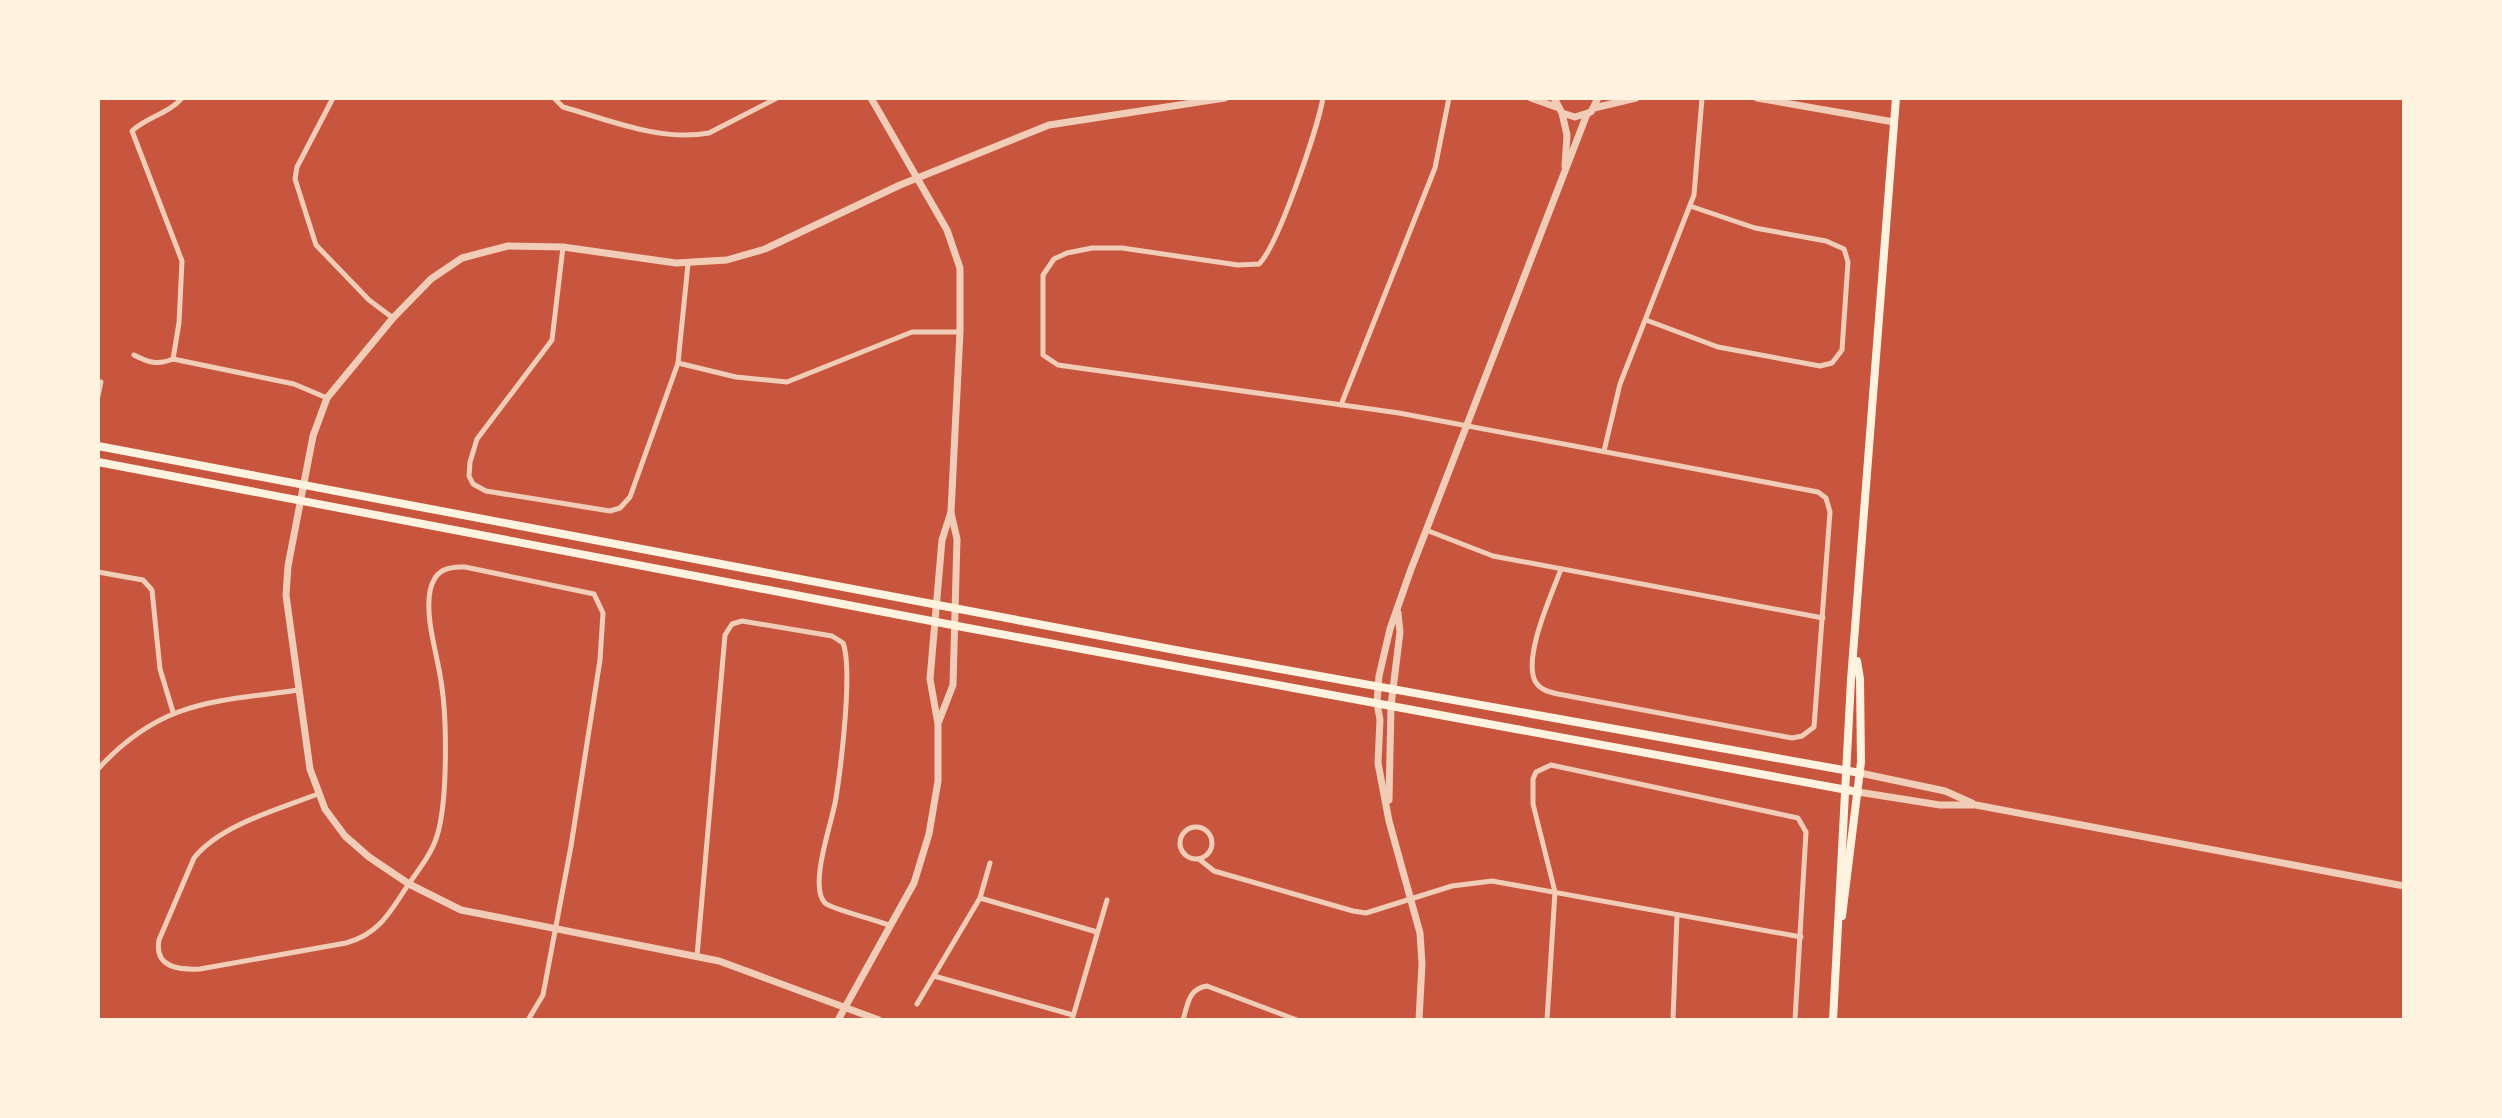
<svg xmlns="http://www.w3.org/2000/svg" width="2502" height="1118" viewBox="0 0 2502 1118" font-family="'Sofia Sans Condensed',sans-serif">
<rect width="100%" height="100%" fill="#c8553d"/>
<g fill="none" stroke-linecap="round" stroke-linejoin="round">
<g stroke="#f1ccb7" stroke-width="5">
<polyline points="333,98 297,167 295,179 316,245 369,300 393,318"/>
<path d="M 554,98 L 563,107 C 609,120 661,142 709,133 L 777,98"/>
<path d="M 1323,98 C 1318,127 1278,246 1259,264 L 1238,265 L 1122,248 L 1092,248 L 1067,253 L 1054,259 L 1043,275 L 1043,355 L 1058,365 L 1399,413 L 1818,492 L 1826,498 L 1830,512 L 1814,727 L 1802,736 L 1792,738 L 1558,694 C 1549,692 1540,690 1535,681 C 1523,656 1552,594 1561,569"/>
<polyline points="563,247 552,340 477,439 470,462 469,476 473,484 486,491 610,511 620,508 630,497 678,363 688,264"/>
<polyline points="1646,320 1718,347 1820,366 1832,363 1842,350 1848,262 1844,249 1826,241 1755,228 1690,206"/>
<path d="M 134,355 C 149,363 158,365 173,359"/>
<path d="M 173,359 L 179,323 L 182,261 L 132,131 C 147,117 168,114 182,98"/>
<polyline points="173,359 294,384 327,398"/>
<polyline points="678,363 736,377 787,382 912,332 960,332"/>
<polyline points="98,396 101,382"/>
<polyline points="1341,405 1435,168 1449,98"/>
<polyline points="1604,451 1620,384 1694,195 1702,98"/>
<polyline points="1426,530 1493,556 1823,618"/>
<polyline points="98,572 143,580 152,590 160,669 173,712"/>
<path d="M 98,769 C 161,700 213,702 299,690"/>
<path d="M 318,794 C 279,809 220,825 194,858 L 159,940 C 154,968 180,970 200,969 L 346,943 C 376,935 388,916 404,891 C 415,874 431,856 437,836 C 448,801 447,717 441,681 C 437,653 425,619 430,591 C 434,571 446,566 465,567 L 594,594 L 603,613 L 600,660 L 571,846 L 543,995 L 528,1020"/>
<circle cx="1196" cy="843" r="16"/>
<polyline points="1199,859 1214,871 1353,911 1366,913 1452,886 1492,881 1801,937"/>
<polyline points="980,898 1097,932"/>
<path d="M 697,956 L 725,635 L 732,624 L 742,621 L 832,636 L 843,643 C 853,669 841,766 836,798 C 833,820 808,886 825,903 C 831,909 877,920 891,926"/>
<polyline points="934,976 1073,1015"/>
<polyline points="917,1004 980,898 990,863"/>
<polyline points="1072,1020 1107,900"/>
<path d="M 1183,1020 C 1188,1004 1188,989 1207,986 L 1297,1020"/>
<polyline points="1547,1020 1555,892 1533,804 1533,779 1536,772 1551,765 1798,818 1806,832 1795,1020"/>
<polyline points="1673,1020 1677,915"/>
</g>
<g stroke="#f1ccb7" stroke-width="7">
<polyline points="1531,98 1556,107"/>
<polyline points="1554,98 1562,113 1575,117 1591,112 1598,98"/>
<polyline points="1757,98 1894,122"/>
<polyline points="1594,108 1636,98"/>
<polyline points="1562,113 1567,135 1565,166"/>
<polyline points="939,721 953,685 957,539 951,513"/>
<polyline points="1860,773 1945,791 1972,803"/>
<polyline points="1858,792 1940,805 1976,805 2404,886"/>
<polyline points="1389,800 1391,706 1400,632 1398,613"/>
<polyline points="838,1020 914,883 929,834 938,781 938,724 930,679 942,540 951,512 960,332 960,268 947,230 871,98"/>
<polyline points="879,1020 719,961 461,910 409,884 369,857 345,836 325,809 310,769 286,595 288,566 313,436 327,398 393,318 431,279 462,258 508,246 563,247 676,263 727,260 765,249 900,185 1049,125 1225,98"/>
<polyline points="1419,1020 1422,964 1420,933 1389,821 1378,763 1380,720 1377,703 1379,676 1390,629 1410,572 1587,114"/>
</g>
<g stroke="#fff3e0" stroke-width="8">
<polyline points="98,446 1186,652 1860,773"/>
<polyline points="98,462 968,628 1858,792"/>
<polyline points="1842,916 1861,762 1860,679 1857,661"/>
<polyline points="1833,1020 1851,680 1896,98"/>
</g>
</g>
<rect width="2502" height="1118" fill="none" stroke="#fff3e0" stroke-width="200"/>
</svg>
